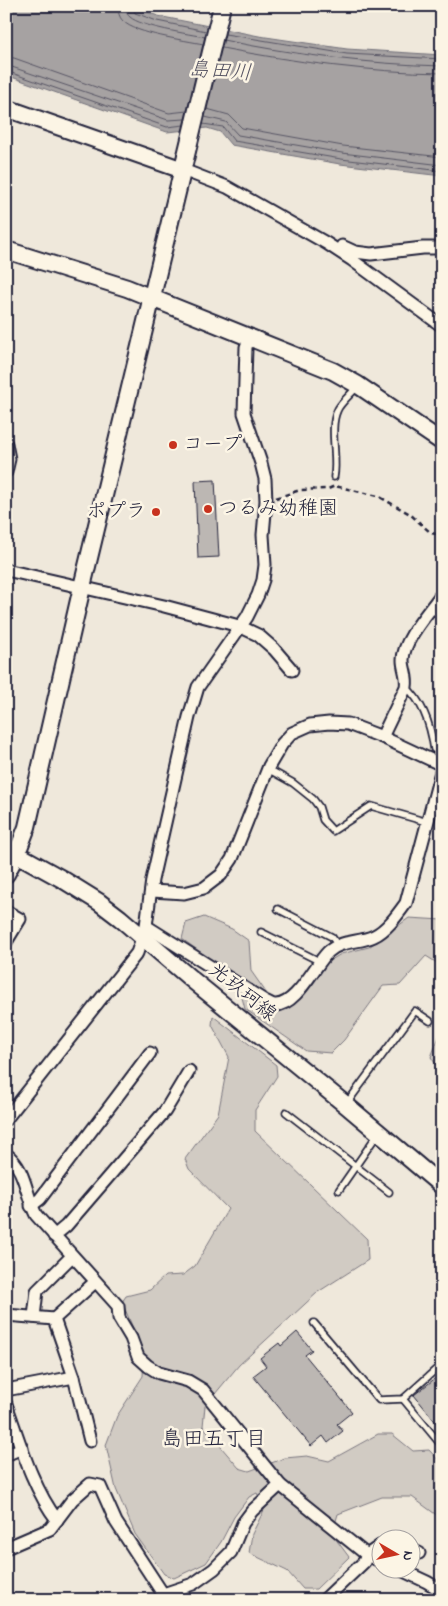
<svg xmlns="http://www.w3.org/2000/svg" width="448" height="1606" viewBox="0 0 448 1606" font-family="'Indie Flower','Klee One',sans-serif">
<rect width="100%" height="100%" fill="#efe8db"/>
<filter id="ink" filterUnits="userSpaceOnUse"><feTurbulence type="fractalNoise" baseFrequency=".02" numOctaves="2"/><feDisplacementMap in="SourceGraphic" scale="10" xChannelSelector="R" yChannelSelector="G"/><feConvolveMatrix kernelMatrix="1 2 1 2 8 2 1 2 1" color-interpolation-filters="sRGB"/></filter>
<g filter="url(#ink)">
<g fill="#d1cbc3" stroke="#7a767f">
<polygon points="204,917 232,929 249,941 251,971 270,998 286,1008 301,997 326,963 341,954 369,947 409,918 442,920 442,966 426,956 400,985 383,986 344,1040 331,1053 306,1051 245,1009 237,978 182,939 186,923"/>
<polygon points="213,1016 276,1065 277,1076 255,1110 255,1131 367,1239 368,1260 318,1292 239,1365 205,1406 203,1426 239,1468 249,1471 285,1458 307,1456 329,1461 378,1434 392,1434 413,1451 429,1450 442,1464 442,1519 412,1497 382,1497 338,1514 332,1534 349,1557 316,1589 303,1589 287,1571 249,1553 252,1534 265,1508 257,1493 249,1497 234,1517 221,1542 206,1563 174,1578 164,1574 135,1534 116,1489 106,1445 117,1416 143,1376 144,1354 122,1302 126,1296 150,1290 165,1276 183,1275 195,1266 228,1209 189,1169 185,1159 218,1114 229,1057 212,1025"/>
<polygon points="442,1029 442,1074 431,1057"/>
</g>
<polygon fill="#a6a2a2" stroke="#716f79" points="6,6 131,6 158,16 259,36 347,49 442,55 442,176 340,164 231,145 220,132 207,128 167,132 6,75"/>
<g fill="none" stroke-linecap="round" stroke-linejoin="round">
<g stroke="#575564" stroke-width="1">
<path d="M 118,6 C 118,12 119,17 123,21 C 135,34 185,40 203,44"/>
<path d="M 125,6 C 126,10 126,14 130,17 C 141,27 189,34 205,37"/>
<polyline points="132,6 135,13 157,21 206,31"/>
<polyline points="225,34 347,54 442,59"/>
<path d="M 223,40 C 295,55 368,64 442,66"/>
<path d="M 222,48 C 294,62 368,72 442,73"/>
<polyline points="6,57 14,58 169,113 187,111"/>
<polyline points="6,65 168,120 185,119"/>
<polyline points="6,71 167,127 184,125"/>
<polyline points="207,109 229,115 242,128 343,146 442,157"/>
<polyline points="205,117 226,122 238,135 342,153 442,165"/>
<polyline points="203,124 223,127 234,141 341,159 442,171"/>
</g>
</g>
<g fill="#bcb7b3" stroke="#22223b">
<polygon points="215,480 219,557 198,558 195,481"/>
<polygon points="297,1332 312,1350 305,1355 352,1412 337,1424 343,1431 328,1443 323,1436 311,1446 253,1376 266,1366 260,1358 279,1343 281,1346"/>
<polygon points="442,1373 442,1430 414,1395"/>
</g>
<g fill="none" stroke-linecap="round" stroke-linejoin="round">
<g stroke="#22223b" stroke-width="9">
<g id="lane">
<path d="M 334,477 C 338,457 329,429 337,411 C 339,404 352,393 357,387"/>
<polyline points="431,609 442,617"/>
<path d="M 406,687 C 423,702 431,728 434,749"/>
<polyline points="268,769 293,783 313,799 319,807 323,820 333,831 371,806 427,822"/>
<polyline points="278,909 332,937 338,946"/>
<polyline points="261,932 319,961"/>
<polyline points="347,1103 415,1011 430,1021"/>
<polyline points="286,1112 389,1192"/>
<polyline points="339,1190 377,1135"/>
<polyline points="314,1323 379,1400 403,1399 442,1364"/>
<polyline points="403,1399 442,1446"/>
</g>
</g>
<g stroke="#22223b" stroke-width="15">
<g id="street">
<polyline points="183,170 227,187 326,243 352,260 442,326"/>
<polyline points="342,246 355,252 371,254 423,248 442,248"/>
<polyline points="6,444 9,459 6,472"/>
<polyline points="6,570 164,606 239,626 258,635 274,649 292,670"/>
<path d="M 382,737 L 406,687 C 408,677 403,669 403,660 C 403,640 429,612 440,596"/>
<polyline points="152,891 184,893 204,888 221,875 232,859 269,766 282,744 292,733 310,725 329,723 348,724 382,737 442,765"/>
<polyline points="6,911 20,919 6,942"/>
<path d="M 146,926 L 265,1001 C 268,1002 271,1005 275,1005 C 296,1006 314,966 328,952 C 340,940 360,943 374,936 C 387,930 398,914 406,903 L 442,768"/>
<polyline points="6,1119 137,953 146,926 152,880 189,717 198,687 247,617 258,595 263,580 265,565 263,535 266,501 265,479 261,463 244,413 246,347 250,337"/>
<path d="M 6,1154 C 26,1169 25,1193 36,1215 L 118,1306 L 119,1318 L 131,1338 L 138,1357 L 148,1366 L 159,1373 L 188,1381 L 203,1390 L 280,1485 L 367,1555 L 380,1561"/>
<polyline points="31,1206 40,1199 150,1053"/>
<polyline points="54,1236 66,1226 165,1111 189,1071"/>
<polyline points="6,1315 54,1319"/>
<polyline points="34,1317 37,1291 72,1256"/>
<polyline points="6,1390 74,1377"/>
<path d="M 6,1404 C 20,1443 32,1487 57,1520"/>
<polyline points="90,1441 74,1377 54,1319 95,1282"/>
<polyline points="6,1455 22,1448"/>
<polyline points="6,1548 50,1529 72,1500 90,1484 100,1486 116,1522 163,1594 193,1584 214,1569 231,1552 243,1523 252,1511 280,1485"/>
<polyline points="410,1550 419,1553"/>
<polyline points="397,1568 427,1582 442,1591"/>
<polyline points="324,1600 364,1562 367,1555 380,1546"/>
</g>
</g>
<g stroke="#22223b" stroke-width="20">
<g id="secondary">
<polyline points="6,108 183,170"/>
<polyline points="6,250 127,288 333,371 358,385 442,442"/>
<polyline points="6,848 62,879 99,902 120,918 190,978 346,1105 442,1186"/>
<polyline points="6,874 17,853 27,827 82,587 222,6"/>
</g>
</g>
<polyline stroke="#22223b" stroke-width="2.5" stroke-dasharray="5 4" stroke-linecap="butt" points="276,498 300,490 328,489 335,486 378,496 410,514 431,533 442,535"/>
<use href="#lane" stroke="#fcf5e5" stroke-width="5.5"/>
<use href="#street" stroke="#fcf5e5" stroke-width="11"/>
<use href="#secondary" stroke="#fcf5e5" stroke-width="16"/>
</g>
</g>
<g fill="#c8321e" stroke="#fcf5e5" stroke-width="2">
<circle cx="173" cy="445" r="5"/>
<circle cx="208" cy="509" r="5"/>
<circle cx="156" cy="512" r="5"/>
</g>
<g text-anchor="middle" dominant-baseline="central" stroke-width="5" stroke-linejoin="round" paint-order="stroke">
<g font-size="20" fill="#22223b" stroke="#fcf5e5" text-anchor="start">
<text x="183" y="445">コープ</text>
<text x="218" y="509">つるみ幼稚園</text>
<text x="146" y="512" text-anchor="end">ポプラ</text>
</g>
<g font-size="20" fill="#22223b" stroke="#fcf5e5">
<text transform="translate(242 993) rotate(39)">光玖珂線</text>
</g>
<g font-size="21" font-style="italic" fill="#575564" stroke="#fcf5e5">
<text transform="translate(220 72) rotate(4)">島田川</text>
</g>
<g font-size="21" fill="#22223b" stroke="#fcf5e5">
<text x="214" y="1440">島田五丁目</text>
</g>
</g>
<rect width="448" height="1606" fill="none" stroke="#fcf5e5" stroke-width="25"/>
<rect x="12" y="12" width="423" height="1581" fill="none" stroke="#22223b" stroke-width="2" filter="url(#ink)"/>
<g transform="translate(396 1554) rotate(99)"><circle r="24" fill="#fcf5e5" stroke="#a5a1a1"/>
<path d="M0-4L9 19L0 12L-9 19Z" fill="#c8321e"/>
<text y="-8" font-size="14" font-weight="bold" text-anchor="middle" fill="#22223b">N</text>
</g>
</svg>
